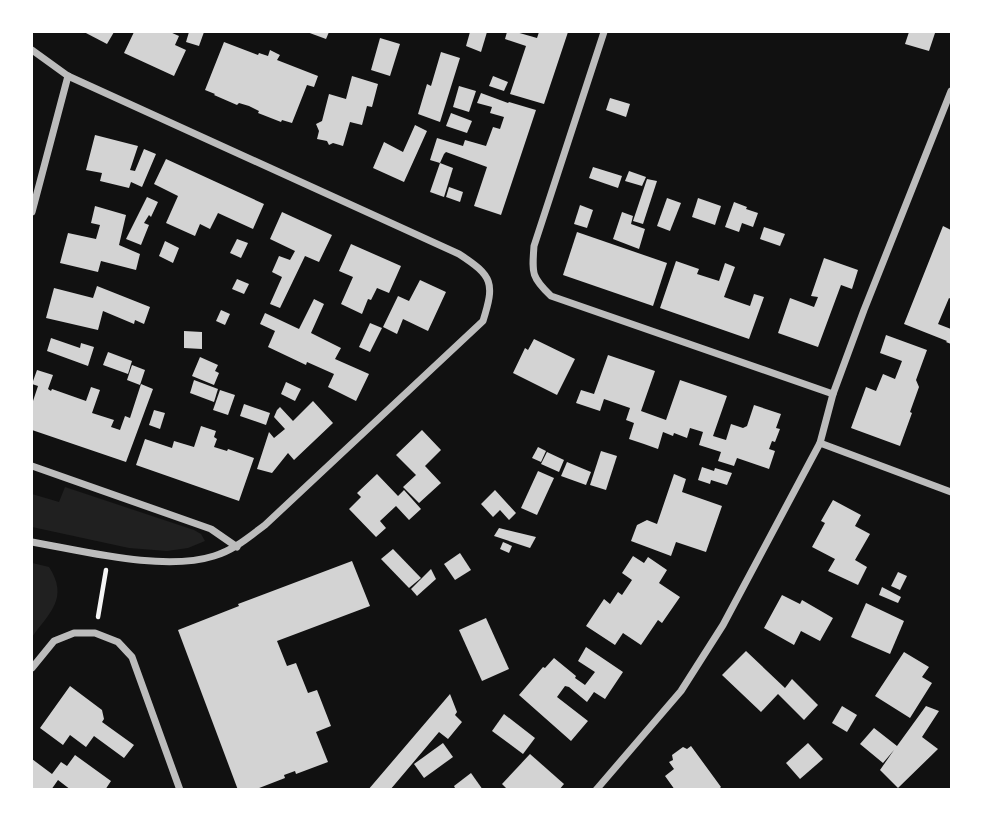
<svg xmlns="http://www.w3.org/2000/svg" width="983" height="821" viewBox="0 0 983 821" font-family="'Archivo Narrow',sans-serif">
<rect width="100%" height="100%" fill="#111"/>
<g fill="#202020">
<polygon points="65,487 194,530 201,534 205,541 188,548 167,551 129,548 32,527 32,494 59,502"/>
<path d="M 32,563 L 49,567 C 69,598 50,612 32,637 Z"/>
</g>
<g fill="#d3d3d3">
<polygon points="84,32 114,32 107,44"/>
<polygon points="134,32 170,32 179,36 175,45 186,50 174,76 124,53"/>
<polygon points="189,32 204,32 199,46 186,42"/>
<polygon points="307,32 329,32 326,39"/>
<polygon points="470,32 487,32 481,52 466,46"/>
<polygon points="507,32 516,32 537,38 539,32 568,32 544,104 510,94 526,46 505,39"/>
<polygon points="909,32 930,32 935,33 929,51 905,44"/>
<polygon points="380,38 400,44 390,76 371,70"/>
<polygon points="224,42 258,55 259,53 268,56 270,50 280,55 277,60 318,76 314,87 307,85 292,123 282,120 281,122 258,113 259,111 249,106 239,103 237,105 214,95 215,94 205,90"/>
<polygon points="441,52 460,58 440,122 418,114 427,84 431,86"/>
<polygon points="352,76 378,84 372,107 367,106 362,125 350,122 343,146 333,143 329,145 327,141 317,139 319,131 316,124 322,121 329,94 346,99"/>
<polygon points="493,76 508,82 504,91 489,86"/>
<polygon points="459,86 476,91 469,112 453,107"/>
<polygon points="481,93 508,103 509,102 536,110 501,215 474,206 487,167 446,152 444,154 440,163 430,160 437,138 463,146 465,140 486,146 493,127 500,129 504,117 490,113 492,107 477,103"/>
<polygon points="610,98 630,104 626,117 606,110"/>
<polygon points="451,113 472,121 467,133 446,126"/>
<polygon points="415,125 427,131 404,182 373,168 384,142 403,152"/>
<polygon points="95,135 138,146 130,170 135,171 144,149 156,154 142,187 131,182 129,188 100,181 102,173 86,170"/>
<polygon points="166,159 264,204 253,229 218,213 210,229 200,224 195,236 166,223 178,196 154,184"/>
<polygon points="440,163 453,168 444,197 430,192"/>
<polygon points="593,167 622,176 618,188 589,178"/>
<polygon points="629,171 646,177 642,186 625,181"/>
<polygon points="647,179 657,181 643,224 633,221"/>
<polygon points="449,187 463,192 460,202 446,197"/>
<polygon points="147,197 158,202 151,217 149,215 144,223 149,225 141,245 126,239"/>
<polygon points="667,198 681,203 670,231 657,226"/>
<polygon points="698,198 721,206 715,225 692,217"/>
<polygon points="734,202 747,207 746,209 758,213 753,227 742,223 739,232 725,227"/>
<polygon points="580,205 593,210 587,228 574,224"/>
<polygon points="95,206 126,215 119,245 140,254 136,270 101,261 98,272 60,263 68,233 96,239 100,225 91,223"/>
<polygon points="282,212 332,235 319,262 305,256 280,308 270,304 282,277 272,272 279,256 290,260 295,251 270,239"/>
<polygon points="622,212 633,216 631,224 645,229 639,249 613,239"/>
<polygon points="943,226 951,230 951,299 949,298 938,324 951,329 951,344 946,342 947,341 904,324"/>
<polygon points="764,227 785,234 780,246 760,239"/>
<polygon points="577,232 667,263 653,306 563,275"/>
<polygon points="237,239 248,243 241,258 230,253"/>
<polygon points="165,241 179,248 173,263 159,256"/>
<polygon points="351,244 401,266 389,293 377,288 371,300 368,299 362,314 341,304 353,277 339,271"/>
<polygon points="824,258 858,270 852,289 841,285 818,347 778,333 790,298 814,307 818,297 811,296"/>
<polygon points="676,261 699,269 697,274 719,281 725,263 735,267 724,297 750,306 754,294 764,297 749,339 660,308"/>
<polygon points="237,279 249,284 244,294 232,289"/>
<polygon points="420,280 446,292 428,331 403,319 397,334 383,327 398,296 409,301"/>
<polygon points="97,286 150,307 144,324 135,320 134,324 103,311 98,330 46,318 54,288 93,298"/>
<polygon points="314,299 324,304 311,333 341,348 335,359 369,374 356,401 328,387 334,374 307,362 306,365 268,347 275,331 260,324 265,313 299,329"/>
<polygon points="221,310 230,314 225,325 216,321"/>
<polygon points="370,323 382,328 370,352 359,347"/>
<polygon points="184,331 202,332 202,349 184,348"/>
<polygon points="886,335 927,350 916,380 919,387 910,412 912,413 900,446 851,428 866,387 876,391 883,374 895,379 902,361 880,353"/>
<polygon points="51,338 80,348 81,343 94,347 88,366 47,351"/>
<polygon points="534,339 575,359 557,395 513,373 525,348 528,350"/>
<polygon points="108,352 132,361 128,374 103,365"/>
<polygon points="608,355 655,371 641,411 666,420 680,380 727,396 713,436 726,440 731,424 743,428 747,426 754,405 781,414 776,428 780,429 775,442 772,441 769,449 775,451 769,469 737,458 734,466 718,461 721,452 699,445 703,432 690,428 687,438 674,433 673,436 663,432 658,449 644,444 629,439 634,423 626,420 630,408 604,399 600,411 576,403 581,390 594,394"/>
<polygon points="200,357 218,365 215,371 219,373 214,385 192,376"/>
<polygon points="132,365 145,370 140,385 127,380"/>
<polygon points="37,370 53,375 48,389 51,391 52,389 86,401 91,387 100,390 92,413 114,420 111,427 120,430 125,416 130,418 141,384 153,389 126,462 32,430 32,404 38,386 32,384"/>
<polygon points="194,380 218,389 214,402 190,393"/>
<polygon points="286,382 301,389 295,401 281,394"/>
<polygon points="220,390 235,395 228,415 213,410"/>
<polygon points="313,401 333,423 294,460 288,453 272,473 257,469 269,432 274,438 285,429 274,417 277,410 280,407 293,421"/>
<polygon points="244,404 270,413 266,425 240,416"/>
<polygon points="154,410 165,413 160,429 149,425"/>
<polygon points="201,426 216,431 214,437 217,439 214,447 227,451 228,449 254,458 239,501 136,465 145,439 172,448 174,441 194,447"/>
<polygon points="422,430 441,450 425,466 441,483 419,503 403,487 416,475 396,455"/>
<polygon points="538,447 546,451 541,462 532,458"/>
<polygon points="601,451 617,456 606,490 590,485"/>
<polygon points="547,452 564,460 559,472 541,464"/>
<polygon points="567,462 591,472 586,485 561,476"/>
<polygon points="702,467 714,471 715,468 732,473 727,485 711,480 710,484 698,480"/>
<polygon points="538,471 554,478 537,515 521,508"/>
<polygon points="377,474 398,496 404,490 421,509 409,520 396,506 380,521 386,528 376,537 349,509 361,497 357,493"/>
<polygon points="674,474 686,479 682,492 722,506 706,552 676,542 671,556 631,541 637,525 647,520 657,524"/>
<polygon points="495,490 516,513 509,520 500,510 493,517 481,504"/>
<polygon points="833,500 861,515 855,526 870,534 855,560 867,567 858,585 828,571 835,559 812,547 825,523 821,521"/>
<polygon points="499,528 536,537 530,548 494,536"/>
<polygon points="503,542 512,546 509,553 500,549"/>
<polygon points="393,549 421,578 409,588 381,559"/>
<polygon points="460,553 471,570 455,580 444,564"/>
<polygon points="633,556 644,563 648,557 667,570 659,583 680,597 662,623 658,620 641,645 623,633 615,645 586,626 604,599 610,604 618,592 622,595 632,580 622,573"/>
<polygon points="352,561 370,606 277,641 287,666 296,663 308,693 317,690 331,726 316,732 328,762 296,774 295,771 284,775 285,778 254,790 238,790 178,630 239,606 238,604"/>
<polygon points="431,569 436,579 417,596 411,589"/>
<polygon points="898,572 907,576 900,590 891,586"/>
<polygon points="882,587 901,597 898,603 879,595"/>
<polygon points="782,595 800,604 802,600 833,618 820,641 801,631 794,645 764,628"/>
<polygon points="866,603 904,621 890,654 851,637"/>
<polygon points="486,618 509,669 482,681 459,630"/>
<polygon points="586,647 623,672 605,699 594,692 587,702 569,687 565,686 557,697 588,721 571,741 519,695 543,667 545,668 554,658 576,676 575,678 585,685 595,672 578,661"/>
<polygon points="746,651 785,688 792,679 818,705 804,720 778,694 761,712 722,675"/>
<polygon points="904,652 929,667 922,677 932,683 910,718 875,696"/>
<polygon points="70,686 102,710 104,719 102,722 134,745 124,758 94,736 86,747 70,735 63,745 40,728"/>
<polygon points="450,694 457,712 455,715 462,722 448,739 439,732 390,790 368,790"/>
<polygon points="842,706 857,715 847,732 832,723"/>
<polygon points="926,706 939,711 922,737 938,749 898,788 880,770 894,750 883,763 860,744 874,728 897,746"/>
<polygon points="504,714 535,738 523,754 492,731"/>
<polygon points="443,743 453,757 424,778 414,764"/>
<polygon points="808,743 823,759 800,779 786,763"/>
<polygon points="691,746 721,787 718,790 675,790 665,776 674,769 669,762 673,760 672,755 683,747 687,749"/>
<polygon points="530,754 564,784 559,790 508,790 502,784"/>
<polygon points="75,755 111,781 105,790 71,790 58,780 51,790 32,790 32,759 52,774 61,762 67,766"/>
<polygon points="471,773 483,790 456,790 454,786"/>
</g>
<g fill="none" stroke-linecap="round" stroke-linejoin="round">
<polyline stroke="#f5f5f5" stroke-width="4.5" points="98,617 106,570"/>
<g stroke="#bcbcbc" stroke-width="7">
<path d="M 604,32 L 534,246 C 532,273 531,277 551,296 L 833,394"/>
<path d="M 32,50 L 68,76 L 459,254 C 493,276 495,283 483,321 L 265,525 C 249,537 234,550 214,556 C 164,572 84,551 32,542"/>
<polyline points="32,212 68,76"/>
<polyline points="820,443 951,492"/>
<polyline points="32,466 211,529 237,547"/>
<polyline points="32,668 54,641 74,633 95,633 118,642 132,657 180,790"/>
<polyline points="596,790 681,691 723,625 820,443 833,394 864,310 951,91"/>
</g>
</g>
<rect width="983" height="821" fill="none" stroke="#ffffff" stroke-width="66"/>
</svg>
